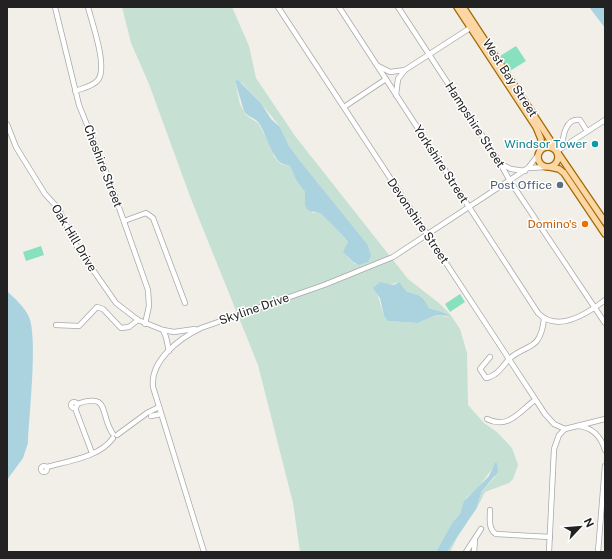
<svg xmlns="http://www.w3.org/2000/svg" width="612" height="559" viewBox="0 0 612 559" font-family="'Public Sans',sans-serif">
<rect width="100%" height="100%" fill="#f2efe9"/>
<path fill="#c6e0d4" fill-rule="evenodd" d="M 122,7 L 232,7 L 249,46 L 256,78 L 295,136 L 408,279 L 439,303 L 450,314 L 460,329 L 467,353 L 468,405 L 484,423 L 497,432 L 512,448 L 518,465 L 513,479 L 509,483 L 485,492 L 476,510 L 461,530 L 450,552 L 447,552 L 476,509 L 482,491 L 495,477 L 495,465 L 477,489 L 466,498 L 460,514 L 452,523 L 436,552 L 300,552 L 293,503 L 258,365 L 191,199 L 149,84 L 131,43 ZM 235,81 L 242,83 L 261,103 L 280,127 L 289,146 L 301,162 L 368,245 L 370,252 L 355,264 C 343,254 345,254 348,242 C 347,239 322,213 319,212 C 317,212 315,212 313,213 L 305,206 L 305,192 L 296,180 L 290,166 L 281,164 L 274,157 L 271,146 L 258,123 L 246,115 L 240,104 ZM 398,282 L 406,291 L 421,297 L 429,308 L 445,313 L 448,317 L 436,315 L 418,323 L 388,321 L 384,316 L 375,286 C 383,281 390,287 398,282 Z"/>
<g fill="#88e0be">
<polygon points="516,46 526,61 510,71 500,56"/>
<polygon points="41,246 44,255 26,261 23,252"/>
<polygon points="460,294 465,302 450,312 445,304"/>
</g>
<g fill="#aad3df">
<polygon points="589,7 605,7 605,28"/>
<path d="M 238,80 L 261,103 L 271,119 L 280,127 L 289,146 L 301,162 L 368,245 L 371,256 L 368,262 L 359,265 L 353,262 L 343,252 L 348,242 C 348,240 322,214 320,213 C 316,211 312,213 308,210 L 305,206 L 305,192 L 296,180 L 290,166 C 287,164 283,165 281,163 C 271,156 267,134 258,122 C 254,117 247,117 244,111 L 235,81 Z"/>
<path d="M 380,282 L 394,285 L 399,282 L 406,291 C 420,297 420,292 429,308 L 445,313 L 449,316 L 436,315 L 418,323 L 388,321 L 384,316 L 380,298 L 373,288 Z"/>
<path d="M 7,291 C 15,299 24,306 29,317 C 38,339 29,416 28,443 L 23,458 L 7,480 Z"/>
<polygon points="495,463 497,463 498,472 482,491 476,509 447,552 436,552 452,523 460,514 464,501 489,476"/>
</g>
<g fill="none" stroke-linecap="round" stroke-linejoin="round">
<g stroke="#a9a9a9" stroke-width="6">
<g id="minor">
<polyline points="55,7 79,105 110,182 148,290 149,306 145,324"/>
<polyline points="278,7 545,414 554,424 565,429"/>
<path d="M 339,7 L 538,313 C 557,333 587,314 605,300"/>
<polyline points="398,7 500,163 510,181 605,323"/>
<polyline points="378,66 390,72 405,70"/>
<path d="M 75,91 C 83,88 92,87 98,80 C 108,67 92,23 88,7"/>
<polyline points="396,95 398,79 405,70 470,28"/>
<polyline points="344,107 386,79"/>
<polyline points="7,124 16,147 45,194 58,208 77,247 116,303 138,320 163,330 174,332 195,329"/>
<path d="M 563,147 C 562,137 566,117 580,120 L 587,131"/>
<polyline points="557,151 605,120"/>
<polyline points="501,164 511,169 525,171"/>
<polyline points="530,168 546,167"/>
<polyline points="124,221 146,213 153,218 185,303"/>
<polyline points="56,325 79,326 97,307 103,309 121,328 129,327 138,320"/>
<polyline points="163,330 166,337 169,351"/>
<path d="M 490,357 L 480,369 L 486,378 C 497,376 502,367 509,359 C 527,343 540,352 544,319"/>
<circle cx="74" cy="405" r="3"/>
<path d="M 77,404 C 111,392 99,414 113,434"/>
<polyline points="75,408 92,453"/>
<polyline points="149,412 159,407"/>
<polyline points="151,416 161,414"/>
<path d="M 487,419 C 508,430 520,411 535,400"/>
<path d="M 578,426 C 592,427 601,437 605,450"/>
<polyline points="117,435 147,413"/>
<circle cx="44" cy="469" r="3"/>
<path d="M 47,467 C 68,461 100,457 113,438"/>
<path d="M 490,510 C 490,519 488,529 496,534 L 550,537"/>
<path d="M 204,552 L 153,387 C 150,360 180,338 201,328 L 324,285 L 393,257 L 528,168 L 538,155"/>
<polyline points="466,552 481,529"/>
<polyline points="474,552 475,540"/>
<polyline points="549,552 554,449 559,435 565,429 605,419"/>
<polyline points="598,552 605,466"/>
</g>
</g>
<g stroke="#a06b00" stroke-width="8">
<g id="major">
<polyline points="457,7 536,127 541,139 540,151"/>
<polyline points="463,7 556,149"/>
<circle cx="548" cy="157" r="10"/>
<polyline points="558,153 605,222"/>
<polyline points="550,167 559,169 564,173 605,234"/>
</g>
</g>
<use href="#minor" stroke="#fff" stroke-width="4.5"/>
<use href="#major" stroke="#fcd6a4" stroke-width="5.5"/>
</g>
<circle fill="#0f9aa8" stroke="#fff" stroke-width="1.5" cx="595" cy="144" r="4"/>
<circle fill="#5c6f8a" stroke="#fff" stroke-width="1.5" cx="560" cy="185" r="4"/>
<circle fill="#e8710a" stroke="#fff" stroke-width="1.5" cx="585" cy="224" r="4"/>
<g text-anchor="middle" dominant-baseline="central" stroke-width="3" stroke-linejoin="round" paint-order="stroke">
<g font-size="12" fill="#222" stroke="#fff">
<text transform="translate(510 78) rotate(57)">West Bay Street</text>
<text transform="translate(475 125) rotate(57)">Hampshire Street</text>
<text transform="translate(441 164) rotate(57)">Yorkshire Street</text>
<text transform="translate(103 166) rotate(69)">Cheshire Street</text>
<text transform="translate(418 221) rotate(56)">Devonshire Street</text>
<text transform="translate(74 238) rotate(59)">Oak Hill Drive</text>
<text transform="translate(254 309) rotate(-19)">Skyline Drive</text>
</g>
<g font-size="12" fill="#0d838f" stroke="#fff" text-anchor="end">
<text x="587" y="144">Windsor Tower</text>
</g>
<g font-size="12" fill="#4e5e75" stroke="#fff" text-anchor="end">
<text x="552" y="185">Post Office</text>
</g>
<g font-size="12" fill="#c56008" stroke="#fff" text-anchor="end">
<text x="577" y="224">Domino's</text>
</g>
</g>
<rect width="612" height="559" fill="none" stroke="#222222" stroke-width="16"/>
<g transform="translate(580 527) rotate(64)" stroke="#ffffff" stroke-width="3" paint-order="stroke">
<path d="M0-3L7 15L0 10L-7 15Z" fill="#222222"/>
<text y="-6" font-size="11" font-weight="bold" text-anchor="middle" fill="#222222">N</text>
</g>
</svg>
